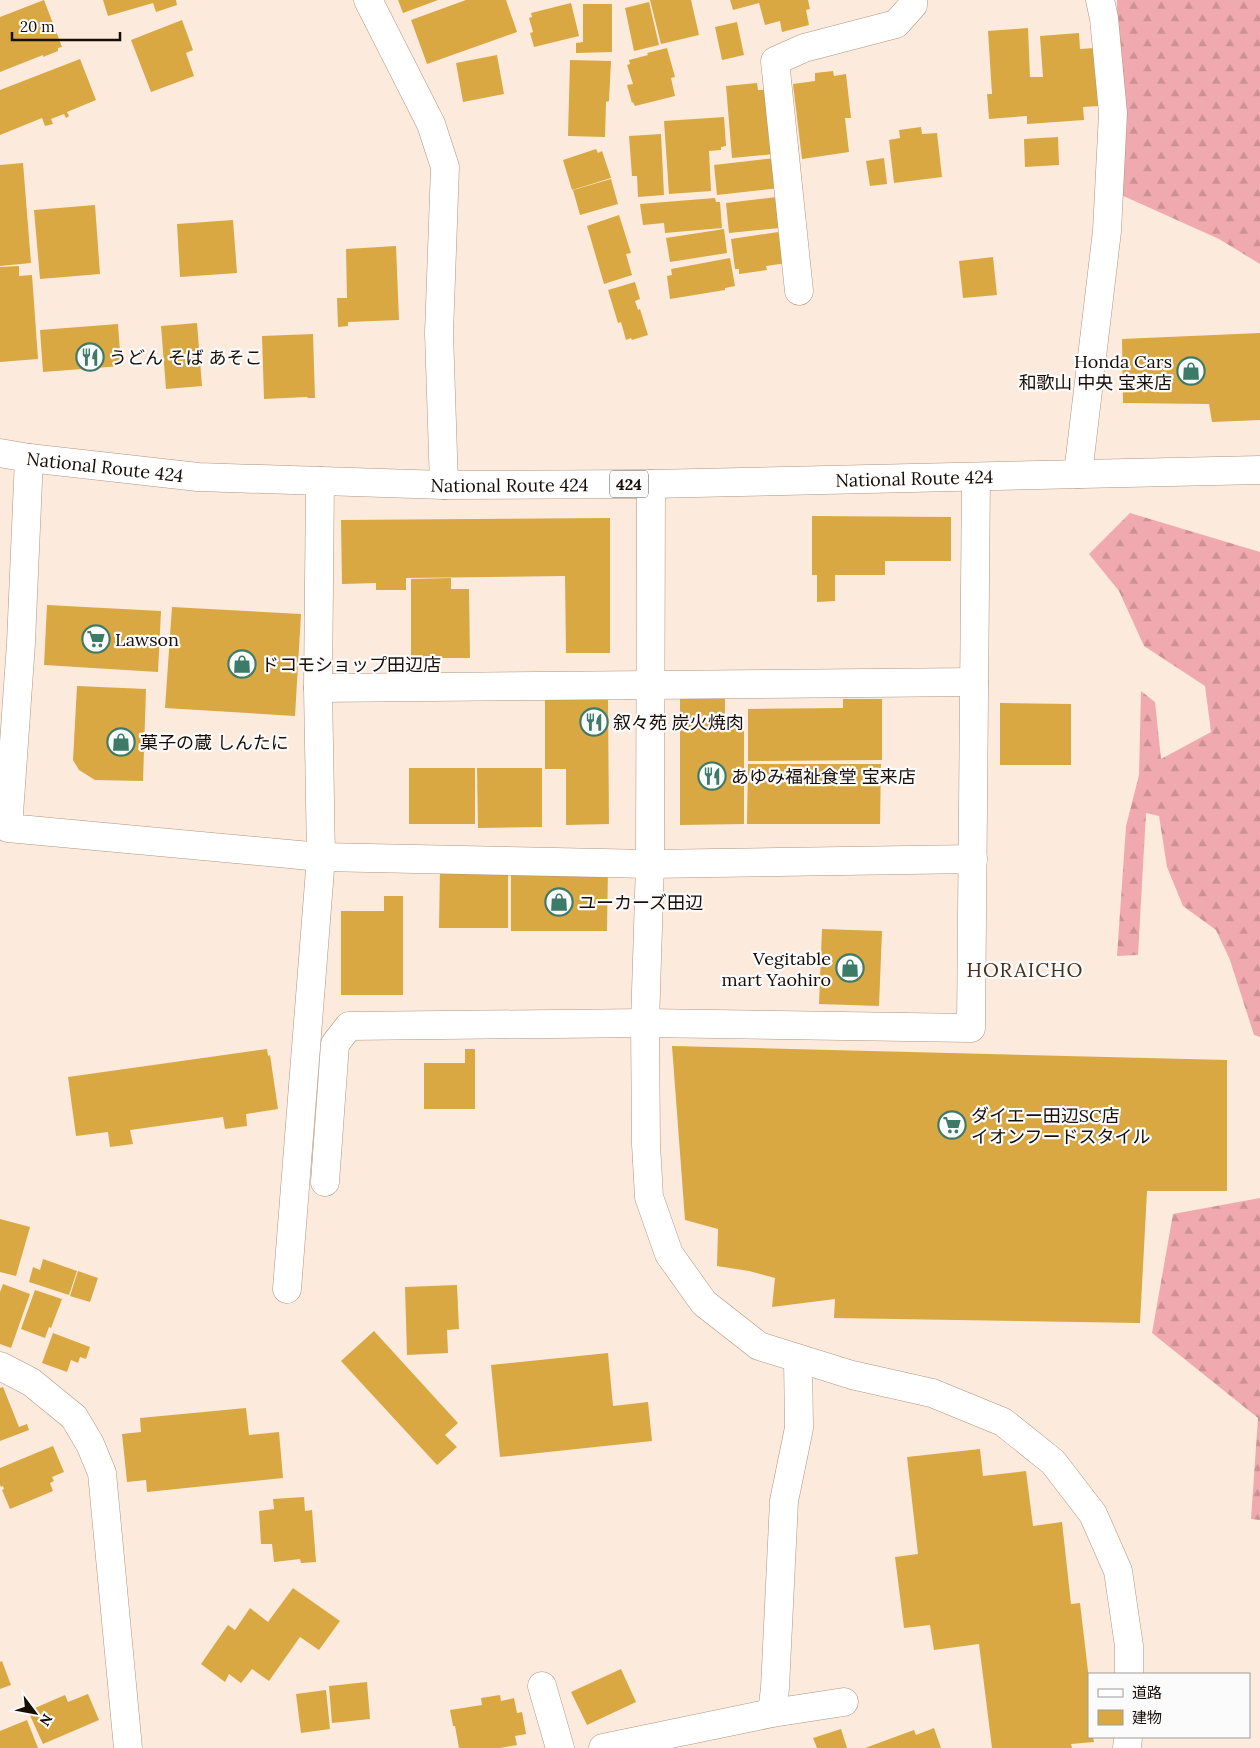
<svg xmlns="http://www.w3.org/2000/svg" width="1260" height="1748" viewBox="0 0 1260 1748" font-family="Lora,'Noto Sans JP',serif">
<defs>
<pattern id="forest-firs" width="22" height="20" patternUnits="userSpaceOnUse" patternTransform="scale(1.25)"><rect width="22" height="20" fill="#f0aaaf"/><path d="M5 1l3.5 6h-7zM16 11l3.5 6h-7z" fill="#cd9195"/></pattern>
</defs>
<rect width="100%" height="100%" fill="#fceadc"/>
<g fill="url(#forest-firs)">
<polygon points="1117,0 1260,0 1260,264 1219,239 1119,194"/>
<polygon points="1130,513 1260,552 1260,1037 1254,1035 1230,960 1216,930 1183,906 1167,867 1159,816 1146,813 1138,955 1117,956 1126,826 1139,775 1141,691 1155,702 1161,759 1211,732 1205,686 1144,646 1119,591 1089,554"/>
<polygon points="1260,1198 1260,1520 1251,1519 1258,1418 1152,1333 1173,1214"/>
</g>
<g fill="#d9a843">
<polygon points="44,0 62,47 58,48 58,51 43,57 43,55 0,72 0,17"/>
<polygon points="103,0 176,0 177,5 156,12 153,3 108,16"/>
<polygon points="398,0 438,0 403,13"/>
<polygon points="466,0 506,0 517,32 427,64 411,20"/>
<polygon points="650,0 691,0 699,35 661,44"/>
<polygon points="730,0 808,0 810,9 806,10 809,25 782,32 780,21 765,25 759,3 733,10"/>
<polygon points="649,2 659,45 634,51 625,8"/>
<polygon points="571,3 579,36 534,47 530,33 533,32 529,18 532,17 531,13"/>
<polygon points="583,4 612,4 612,52 576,53 576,43 583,42"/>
<polygon points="182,20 193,50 186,53 194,76 151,92 131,40"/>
<polygon points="737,22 744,55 722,60 715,27"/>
<polygon points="1028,28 1030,77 1043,77 1040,36 1079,33 1080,49 1095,48 1099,106 1083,107 1084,120 1027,124 1027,116 989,119 987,94 992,94 988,31"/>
<polygon points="667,48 675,77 671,78 675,96 635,106 633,102 632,103 627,85 633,84 627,65 630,64 629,60 648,55 647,53"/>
<polygon points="497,55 504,94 463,102 456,63"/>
<polygon points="80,59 96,100 67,112 69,116 66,118 64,114 51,119 53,124 45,126 42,118 0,135 0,90"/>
<polygon points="570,60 611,61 609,101 606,102 605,137 568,136"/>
<polygon points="833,71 834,76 846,74 851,118 845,118 849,152 802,159 793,84 815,81 815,73"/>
<polygon points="757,83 758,90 769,90 775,154 732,158 726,86"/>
<polygon points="724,117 726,146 721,147 721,150 709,151 711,191 669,194 664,121"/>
<polygon points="921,127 922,134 937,133 942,177 894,183 889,140 900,138 899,130"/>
<polygon points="661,134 664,195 638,197 637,176 632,176 629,136"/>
<polygon points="1058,137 1059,165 1025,167 1024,139"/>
<polygon points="596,149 598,153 602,151 611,178 572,190 563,160"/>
<polygon points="775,158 779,188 717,195 714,165"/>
<polygon points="884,158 887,184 870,186 866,161"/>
<polygon points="23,163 31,263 0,266 0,165"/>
<polygon points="611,179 618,204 580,215 573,190"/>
<polygon points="777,197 780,228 729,233 726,203"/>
<polygon points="715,198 716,202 720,202 722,228 665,233 664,223 643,225 640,204"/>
<polygon points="95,205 100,274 40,279 34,210"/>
<polygon points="619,215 631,253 626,254 632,275 604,284 587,226"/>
<polygon points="233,220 237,273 180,277 177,224"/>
<polygon points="724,229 727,253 670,262 666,238"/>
<polygon points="778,232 787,263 766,266 767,270 739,274 739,269 735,269 731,239"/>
<polygon points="396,246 399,320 348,322 348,326 338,327 337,298 347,298 346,249"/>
<polygon points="993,257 997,295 963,298 959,261"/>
<polygon points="730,258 735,286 725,288 725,290 670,299 667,276 672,275 671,269"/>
<polygon points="19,266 19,276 32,275 38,359 0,362 0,267"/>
<polygon points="635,282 640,299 635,301 638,310 640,309 648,335 632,340 631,338 626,340 621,322 618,323 608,290"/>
<polygon points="197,323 202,386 166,389 161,326"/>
<polygon points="118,324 121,366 43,372 40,330"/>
<polygon points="1260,333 1260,420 1212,422 1209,404 1123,403 1122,339"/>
<polygon points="313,334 315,398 308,398 307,397 264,399 262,336"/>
<polygon points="812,516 951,517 951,561 885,561 885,575 835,575 835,601 817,602 817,575 812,575"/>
<polygon points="610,518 610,653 566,653 565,576 406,578 406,590 376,590 376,583 342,584 341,520"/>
<polygon points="451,578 451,589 469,589 470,658 411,658 411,579"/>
<polygon points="47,605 161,611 158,672 44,665"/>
<polygon points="172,607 301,614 295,716 165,708"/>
<polygon points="77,686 146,689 143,781 95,780 79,770 73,760"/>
<polygon points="725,696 725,728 744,727 744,824 680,825 680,697"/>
<polygon points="608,698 609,824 566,825 566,769 545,769 545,699"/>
<polygon points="843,699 882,699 882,760 748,761 748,709 843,708"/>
<polygon points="1000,703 1071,704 1071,765 1000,765"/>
<polygon points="748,764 881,764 880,824 747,824"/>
<rect x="409" y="768" width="66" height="56"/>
<polygon points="477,768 542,768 542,827 478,828"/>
<polygon points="440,868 508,868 508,928 439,928"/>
<polygon points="608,868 607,931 511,931 511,873"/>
<polygon points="384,896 403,896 403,995 341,995 341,911 384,911"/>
<polygon points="822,929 882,931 879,1006 819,1004"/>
<polygon points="672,1046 1227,1060 1227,1191 1147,1191 1140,1323 834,1318 835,1299 772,1307 775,1278 749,1271 717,1266 718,1229 685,1220"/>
<polygon points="267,1049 268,1056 270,1055 278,1109 246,1114 247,1126 225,1129 223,1117 130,1130 133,1144 110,1147 108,1132 76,1136 68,1077"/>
<polygon points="465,1049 475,1049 475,1109 424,1109 424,1063 465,1063"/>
<polygon points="0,1219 30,1227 16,1276 0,1272"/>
<polygon points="43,1259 77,1271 69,1295 29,1282 33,1267 40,1270"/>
<polygon points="78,1271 98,1278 90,1302 70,1296"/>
<polygon points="3,1284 30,1294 11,1348 0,1344 0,1292"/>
<polygon points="457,1285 459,1329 447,1330 448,1353 407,1355 405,1287"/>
<polygon points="35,1290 62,1299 51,1328 49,1327 45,1338 21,1329"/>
<polygon points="374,1331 458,1423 445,1435 457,1447 437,1465 341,1361"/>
<polygon points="53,1333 90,1347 86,1359 80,1357 78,1363 71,1360 67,1372 42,1363"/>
<polygon points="608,1353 613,1406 648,1402 652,1441 500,1457 491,1365"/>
<polygon points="3,1387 19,1427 27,1424 29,1430 0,1441 0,1388"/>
<polygon points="246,1408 249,1435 279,1432 283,1478 147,1492 146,1480 127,1482 122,1434 141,1432 140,1418"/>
<polygon points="53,1446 64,1472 52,1477 54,1481 50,1483 53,1491 10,1509 2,1490 4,1489 3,1486 1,1487 0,1485 0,1468"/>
<polygon points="980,1449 983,1476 1026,1471 1033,1526 1062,1522 1071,1604 1080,1603 1089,1680 1089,1737 1093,1737 1094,1742 1071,1744 1072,1748 992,1748 979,1644 934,1650 930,1625 904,1628 895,1557 918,1554 907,1457"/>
<polygon points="304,1497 305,1511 312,1510 316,1562 301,1563 300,1559 274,1562 272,1544 261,1544 259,1511 274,1509 273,1499"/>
<polygon points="293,1588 340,1621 319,1650 300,1637 269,1681 252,1669 241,1683 229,1674 225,1682 201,1664 228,1625 235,1630 250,1608 268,1622"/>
<polygon points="2,1661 11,1685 0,1689 0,1662"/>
<polygon points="621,1669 636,1702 587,1725 571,1692"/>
<polygon points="367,1682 370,1719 332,1723 329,1686"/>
<polygon points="326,1690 330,1729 301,1733 296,1694"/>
<polygon points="88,1694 99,1720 43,1744 28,1711 65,1695 68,1702"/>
<polygon points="500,1695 501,1701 514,1698 517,1713 522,1712 526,1734 515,1736 517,1745 500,1748 459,1748 455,1726 453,1726 450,1710 482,1705 481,1698"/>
<polygon points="27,1720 38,1748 0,1748 0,1731"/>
<polygon points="934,1728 941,1748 865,1748 914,1730 916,1735"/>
<polygon points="841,1729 847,1748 817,1748 813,1738"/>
</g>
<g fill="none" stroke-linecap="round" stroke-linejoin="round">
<g stroke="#b1957f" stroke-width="29">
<g id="street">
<polyline points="368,0 431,124 445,167 439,333 444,485"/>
<polyline points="799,291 775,61 804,48 896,24 913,5 913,0"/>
<polyline points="29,458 21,643 8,828 321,857 650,864 973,859"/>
<polyline points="1078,474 1107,231 1113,113 1104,18 1100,0"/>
<polyline points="318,688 974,682"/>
<polyline points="325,1182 335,1044 349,1026 645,1023 971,1028 976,477"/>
<polyline points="287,1289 321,857 318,688 320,481"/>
<polyline points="0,1366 31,1382 74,1417 90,1444 102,1473 128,1748"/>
<polyline points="542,1686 560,1748"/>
<polyline points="772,1713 775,1688 784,1501 799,1428 798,1359"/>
<polyline points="603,1748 772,1713 844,1702"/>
</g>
</g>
<g stroke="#b1957f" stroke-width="29">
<g id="secondary">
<polyline points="651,484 650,864 645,1023 646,1144 649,1197 669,1254 704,1303 759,1346 852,1375 932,1393 1003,1422 1053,1462 1093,1514 1118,1571 1129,1646 1129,1674"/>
<polyline points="1127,1748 1128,1737"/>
</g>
</g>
<g stroke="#b1957f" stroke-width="29">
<g id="highway">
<path id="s1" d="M 0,453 L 29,458 L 198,477 L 444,485 L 651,484 L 1260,470"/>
</g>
</g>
<use href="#street" stroke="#fff" stroke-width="28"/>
<use href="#secondary" stroke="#fff" stroke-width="28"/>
<use href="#highway" stroke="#fff" stroke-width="28"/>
</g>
<defs>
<g id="restaurant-ring" transform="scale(1.4375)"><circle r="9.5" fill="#fbfbfb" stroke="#3d7b69" stroke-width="1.5"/><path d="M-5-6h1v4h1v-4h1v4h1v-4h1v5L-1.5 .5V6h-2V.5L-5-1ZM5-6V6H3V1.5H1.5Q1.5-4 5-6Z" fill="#3d7b69"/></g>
<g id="shop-ring" transform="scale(1.4375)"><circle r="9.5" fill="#fbfbfb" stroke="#3d7b69" stroke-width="1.5"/><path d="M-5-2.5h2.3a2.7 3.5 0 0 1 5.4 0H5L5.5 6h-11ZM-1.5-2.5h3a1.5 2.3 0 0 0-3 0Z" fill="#3d7b69"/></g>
<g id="supermarket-ring" transform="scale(1.4375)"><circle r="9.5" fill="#fbfbfb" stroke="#3d7b69" stroke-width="1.5"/><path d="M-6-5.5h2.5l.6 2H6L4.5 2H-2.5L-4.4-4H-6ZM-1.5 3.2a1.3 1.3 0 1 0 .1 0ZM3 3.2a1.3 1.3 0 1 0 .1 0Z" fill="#3d7b69"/></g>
</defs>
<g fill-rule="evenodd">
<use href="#restaurant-ring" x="90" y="357"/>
<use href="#shop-ring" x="1191" y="371"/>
<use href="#supermarket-ring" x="96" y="639"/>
<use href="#shop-ring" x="242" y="664"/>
<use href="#restaurant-ring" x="594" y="722"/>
<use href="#shop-ring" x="121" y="742"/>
<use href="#restaurant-ring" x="712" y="776"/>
<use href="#shop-ring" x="559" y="902"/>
<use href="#shop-ring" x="850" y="968"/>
<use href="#supermarket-ring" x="952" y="1125"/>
</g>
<g text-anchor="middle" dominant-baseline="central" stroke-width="4.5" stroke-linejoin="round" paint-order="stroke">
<rect fill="#fbfbfb" stroke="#5c5550" stroke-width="1" x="610" y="470.5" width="38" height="27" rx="4"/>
<g font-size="16" font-weight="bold" fill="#180e07">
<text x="629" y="484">424</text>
</g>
<g font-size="18" fill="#180e07" stroke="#fbfbfb" text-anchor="start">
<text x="109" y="357">うどん そば あそこ</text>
<text x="1172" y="361" text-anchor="end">Honda Cars<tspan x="1172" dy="21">和歌山 中央 宝来店</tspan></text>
<text x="115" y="639">Lawson</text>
<text x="261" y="664">ドコモショップ田辺店</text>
<text x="613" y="722">叙々苑 炭火焼肉</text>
<text x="140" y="742">菓子の蔵 しんたに</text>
<text x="731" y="776">あゆみ福祉食堂 宝来店</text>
<text x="578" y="902">ユーカーズ田辺</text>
<text x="831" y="958" text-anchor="end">Vegitable<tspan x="831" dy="21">mart Yaohiro</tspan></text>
<text x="971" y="1115">ダイエー田辺SC店<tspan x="971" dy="21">イオンフードスタイル</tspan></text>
</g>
<g font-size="18" fill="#180e07" stroke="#fbfbfb">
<text stroke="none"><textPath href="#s1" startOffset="106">National Route 424</textPath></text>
<text stroke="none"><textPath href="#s1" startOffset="916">National Route 424</textPath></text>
<text stroke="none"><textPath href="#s1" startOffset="511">National Route 424</textPath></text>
</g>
<g font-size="20" letter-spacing="1" fill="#47301d" stroke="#fbfbfb">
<text x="1025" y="969">HORAICHO</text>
</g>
</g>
<rect x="1088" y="1673" width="162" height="65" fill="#fbfbfb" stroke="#a09c99"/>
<rect x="1098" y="1689" width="25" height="8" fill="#ffffff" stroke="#a09c99"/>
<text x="1132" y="1698" font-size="15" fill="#180e07">道路</text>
<rect x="1098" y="1710" width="25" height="15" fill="#d9a843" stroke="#a09c99"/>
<text x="1132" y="1723" font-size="15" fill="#180e07">建物</text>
<g transform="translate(35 1713) rotate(122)" stroke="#fbfbfb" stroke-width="4" paint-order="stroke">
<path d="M0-4L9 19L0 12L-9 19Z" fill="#180e07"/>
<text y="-8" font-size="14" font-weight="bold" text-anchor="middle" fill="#180e07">N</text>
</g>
<path d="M12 32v8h108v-8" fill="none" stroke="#180e07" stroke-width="2.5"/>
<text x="20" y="32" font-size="15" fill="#180e07" stroke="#fbfbfb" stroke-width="4" paint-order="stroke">20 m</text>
</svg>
